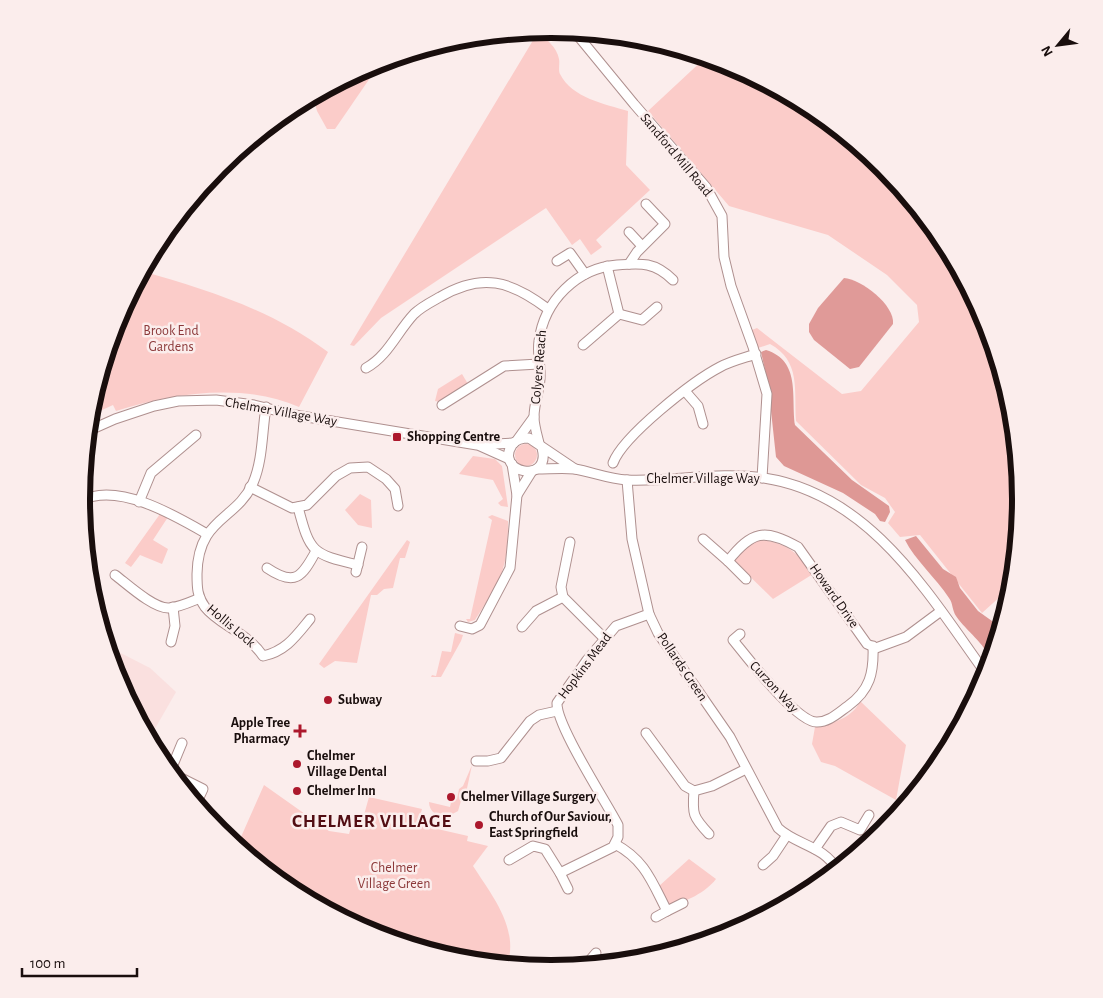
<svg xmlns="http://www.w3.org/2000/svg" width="1103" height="998" viewBox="0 0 1103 998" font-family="'Alegreya Sans',sans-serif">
<rect width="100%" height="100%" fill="#fbedec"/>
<polygon fill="#fae0df" points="107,646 150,668 176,692 149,739 117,679"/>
<g fill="#fbccc9">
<path d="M 538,32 C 546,39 557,47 559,59 C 560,63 558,70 560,74 C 572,98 605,104 628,111 L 626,165 L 650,190 L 596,240 L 602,247 L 591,255 L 580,239 L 572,245 L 546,208 L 381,318 L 354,346 L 350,345 Z"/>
<path d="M 706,57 L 732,65 L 813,108 L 884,167 L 943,238 L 986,319 L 1013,408 L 1022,499 L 1013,585 L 982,613 L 920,535 L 900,537 L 888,523 L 895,512 L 885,498 L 861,485 L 796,421 C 794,390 801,361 770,344 L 758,348 L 752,330 L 757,328 L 842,394 L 861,391 L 919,322 L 917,305 L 887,275 L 828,235 L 729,206 L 648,111 Z"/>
<polygon points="372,64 370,78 335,129 327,129 317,111 313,96"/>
<path d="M 142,271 C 210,291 270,309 328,352 L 299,407 C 243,382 172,393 116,411 L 113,405 L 89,416 L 117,319 Z"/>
<polygon points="462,374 468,384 440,402 435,401 438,389"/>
<circle cx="526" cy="455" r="11"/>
<polygon points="473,456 495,459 502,466 508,507 501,506 498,503 503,499 493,480 459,474"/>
<polygon points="360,494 371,500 372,528 358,525 345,510"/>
<polygon points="160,514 168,517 153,540 168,549 162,564 140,555 131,567 125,563"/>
<path d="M 492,515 L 508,521 C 508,571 501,579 475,620 L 468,622 L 466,619 L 470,619 L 492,520 L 488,517 Z"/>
<polygon points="407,540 410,542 405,558 400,558 393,588 384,589 377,595 371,595 357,663 335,661 324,668 319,664"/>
<path d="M 762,540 C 786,543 799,553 813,574 L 773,599 L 733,560 L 752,542 Z"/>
<polygon points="455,633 463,635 461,641 441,677 431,677 432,675 436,676 442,651 451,652"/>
<path d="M 860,701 L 906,745 L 896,800 L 835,766 L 821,762 L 812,744 L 815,727 C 831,724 853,718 860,701 Z"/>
<path d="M 472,765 L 466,793 L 463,794 L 458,811 L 447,817 C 438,817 429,812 429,802 L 450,807 L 452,798 L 457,799 L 459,789 L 463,786 Z"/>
<path d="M 264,785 L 329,831 L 349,834 L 353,820 L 362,822 L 369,797 L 422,809 L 419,820 L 433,828 L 468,836 L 467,841 L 488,846 L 473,866 C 491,894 520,929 507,965 L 459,960 L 371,933 L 290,890 L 237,846 Z"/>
<path d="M 689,859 L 716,879 C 706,892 685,903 669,905 L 658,887 Z"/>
</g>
<g fill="#de9895">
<path d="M 766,350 C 801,361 791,396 795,425 L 852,480 L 889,506 L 890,512 L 885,522 L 880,521 L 875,514 L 843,493 L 784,466 L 776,457 L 768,383 L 761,352 Z"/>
<path d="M 916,536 L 943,569 L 956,577 L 960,588 L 978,611 L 992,621 L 1001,630 L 991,661 C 984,642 967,632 956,616 C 952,610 953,603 949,598 C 936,578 915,560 905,540 Z"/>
</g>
<path fill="#e09a98" d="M 844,278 C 861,279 895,305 893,324 L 859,367 L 850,369 L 814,340 L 809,332 L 809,324 L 818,308 Z"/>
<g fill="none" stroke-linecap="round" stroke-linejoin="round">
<g stroke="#af908f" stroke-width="11">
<g id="minor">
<polyline points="574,31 634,104 706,187 722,216 724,257 731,286 753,347 767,394 762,478"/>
<polyline points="629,232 642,246"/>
<polyline points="557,261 570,253 585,274"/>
<polyline points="629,264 637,252 665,224 646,204"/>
<polyline points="619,314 642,320 657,307"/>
<polyline points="583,345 619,314 607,266"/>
<path d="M 366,368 C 388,356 397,332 414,314 C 421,307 431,302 440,297 C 482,272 511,281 548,309"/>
<polyline points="685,391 698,406 703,424"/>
<polyline points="442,405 504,366 539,364"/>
<path d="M 266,407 C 262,431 263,460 253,483 C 236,521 198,517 197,574 C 197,587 197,596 205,607 C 219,625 247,632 263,656 C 286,651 296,636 310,619"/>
<polyline points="88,431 115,419 154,406 178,401 216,400 254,405 295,415 477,445 514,443"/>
<polyline points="518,439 534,417"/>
<path d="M 539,443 C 537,435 534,425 534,417 C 534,404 539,391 540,379 C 541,366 537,353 539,341 C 544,301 577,268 617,265 C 642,263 655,262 673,280"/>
<polyline points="480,446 509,459"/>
<path d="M 542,448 C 552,485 494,473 512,445 C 516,439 522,438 529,438 L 575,469"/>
<path d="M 613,463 C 623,436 693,381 720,367 C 731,361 744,358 756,354"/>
<path d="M 537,469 C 549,469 563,468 575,469 C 592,472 609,479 627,480 C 672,482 719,471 764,478 C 871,494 929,595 987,675"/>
<path d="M 627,480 L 632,539 L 649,614 L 658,633 L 730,737 L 778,828 C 796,845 825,846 837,870"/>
<polyline points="250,487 292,508 307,505 336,476 350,468 368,467 386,479 395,489 398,506"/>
<polyline points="517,495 532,471"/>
<path d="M 81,501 C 117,481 176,516 207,534"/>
<polyline points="139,502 151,473 196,435"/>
<path d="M 298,507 C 310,553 312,554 358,565"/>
<path d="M 703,539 L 728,561 C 752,531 764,528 798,547 L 867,644 L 876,648 L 906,637 L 941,611"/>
<polyline points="570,542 561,587 563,597 604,638"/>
<polyline points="728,561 746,579"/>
<path d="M 267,568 C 295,587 302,577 316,551"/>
<polyline points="356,572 362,547"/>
<path d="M 115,575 C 127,584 154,609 169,608 C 180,607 190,602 200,598"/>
<polyline points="460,626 472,629 480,625 510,568 517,495 512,464"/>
<polyline points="522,627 536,611 563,597"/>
<path d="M 740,634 L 733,640 C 747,657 797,723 817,722 C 829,722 838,713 848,706 C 870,690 874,673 873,646"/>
<polyline points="171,642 175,626 173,607"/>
<polyline points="646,733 685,786 694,791 712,786 746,769"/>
<polyline points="476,761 488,761 501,758 530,721 539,715 557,711"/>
<polyline points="170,772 182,743"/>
<polyline points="171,773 203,789 196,804"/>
<path d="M 694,791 C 692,814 693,817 709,834"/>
<path d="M 615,844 C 645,860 652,882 667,911 L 656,917"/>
<polyline points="815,849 831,826 841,822 860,830 869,815"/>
<path d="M 509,860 L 533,846 L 545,849 L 560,873 L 613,847 L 618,837 L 618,825 C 605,800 556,725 557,703 L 587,660 L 616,626 L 649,614"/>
<polyline points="763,865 773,856 787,835"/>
<polyline points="560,873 568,889"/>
<polyline points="667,911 683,903"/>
<polyline points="585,966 596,953"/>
</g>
</g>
<use href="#minor" stroke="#fff" stroke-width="9"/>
</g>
<g fill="#ac182c" stroke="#fbedec" stroke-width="2">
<rect x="392" y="432" width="10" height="10" rx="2.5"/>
<circle cx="328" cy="700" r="5"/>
<path d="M297.5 723.5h5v5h5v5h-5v5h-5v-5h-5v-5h5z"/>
<circle cx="297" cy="764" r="5"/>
<circle cx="297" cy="791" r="5"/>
<circle cx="451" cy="797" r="5"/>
<circle cx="479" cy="825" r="5"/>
</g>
<g text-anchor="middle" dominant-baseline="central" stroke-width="5" stroke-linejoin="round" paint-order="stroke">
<g font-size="14" fill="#190e0d" stroke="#fbedec">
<text transform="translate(676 155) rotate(50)">Sandford Mill Road</text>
<text transform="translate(539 367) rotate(-85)">Colyers Reach</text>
<text transform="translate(281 412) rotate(10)">Chelmer Village Way</text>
<text x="703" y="479">Chelmer Village Way</text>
<text transform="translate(834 596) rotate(55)">Howard Drive</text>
<text transform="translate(231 626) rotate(40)">Hollis Lock</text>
<text transform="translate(585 666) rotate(-53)">Hopkins Mead</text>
<text transform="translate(682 667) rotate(56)">Pollards Green</text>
<text transform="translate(774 687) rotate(47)">Curzon Way</text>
</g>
<g font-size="14" fill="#8c393a" stroke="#fbedec">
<text x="171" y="331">Brook End<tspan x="171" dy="16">Gardens</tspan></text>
<text x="394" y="868">Chelmer<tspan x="394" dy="16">Village Green</tspan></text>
</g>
<g font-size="14" font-weight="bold" fill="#190e0d" stroke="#fbedec" text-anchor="start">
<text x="407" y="437">Shopping Centre</text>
<text x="338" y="700">Subway</text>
<text x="290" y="723" text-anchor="end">Apple Tree<tspan x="290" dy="16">Pharmacy</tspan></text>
<text x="307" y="756">Chelmer<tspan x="307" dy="16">Village Dental</tspan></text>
<text x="307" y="791">Chelmer Inn</text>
<text x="461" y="797">Chelmer Village Surgery</text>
<text x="489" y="817">Church of Our Saviour,<tspan x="489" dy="16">East Springfield</tspan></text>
</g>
<g font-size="19" font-weight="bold" letter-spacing="1" fill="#520d13" stroke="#fbedec">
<text x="372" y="821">CHELMER VILLAGE</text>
</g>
</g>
<path d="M0 0H1103V998H0ZM90 499a461 461 0 1 1 922 0a461 461 0 1 1-922 0Z" fill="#fbedec" fill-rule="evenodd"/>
<path fill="none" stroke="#190e0d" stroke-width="6" d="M90 499a461 461 0 1 1 922 0a461 461 0 1 1-922 0Z"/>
<g transform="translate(1058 45) rotate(241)" stroke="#fbedec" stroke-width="4" paint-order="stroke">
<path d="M0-4L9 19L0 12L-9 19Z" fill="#190e0d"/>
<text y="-8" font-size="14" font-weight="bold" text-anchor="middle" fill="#190e0d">N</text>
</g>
<path d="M22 968v8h115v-8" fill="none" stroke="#190e0d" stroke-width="2.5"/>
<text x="30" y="968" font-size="15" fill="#190e0d" stroke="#fbedec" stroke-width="4" paint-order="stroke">100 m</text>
</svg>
